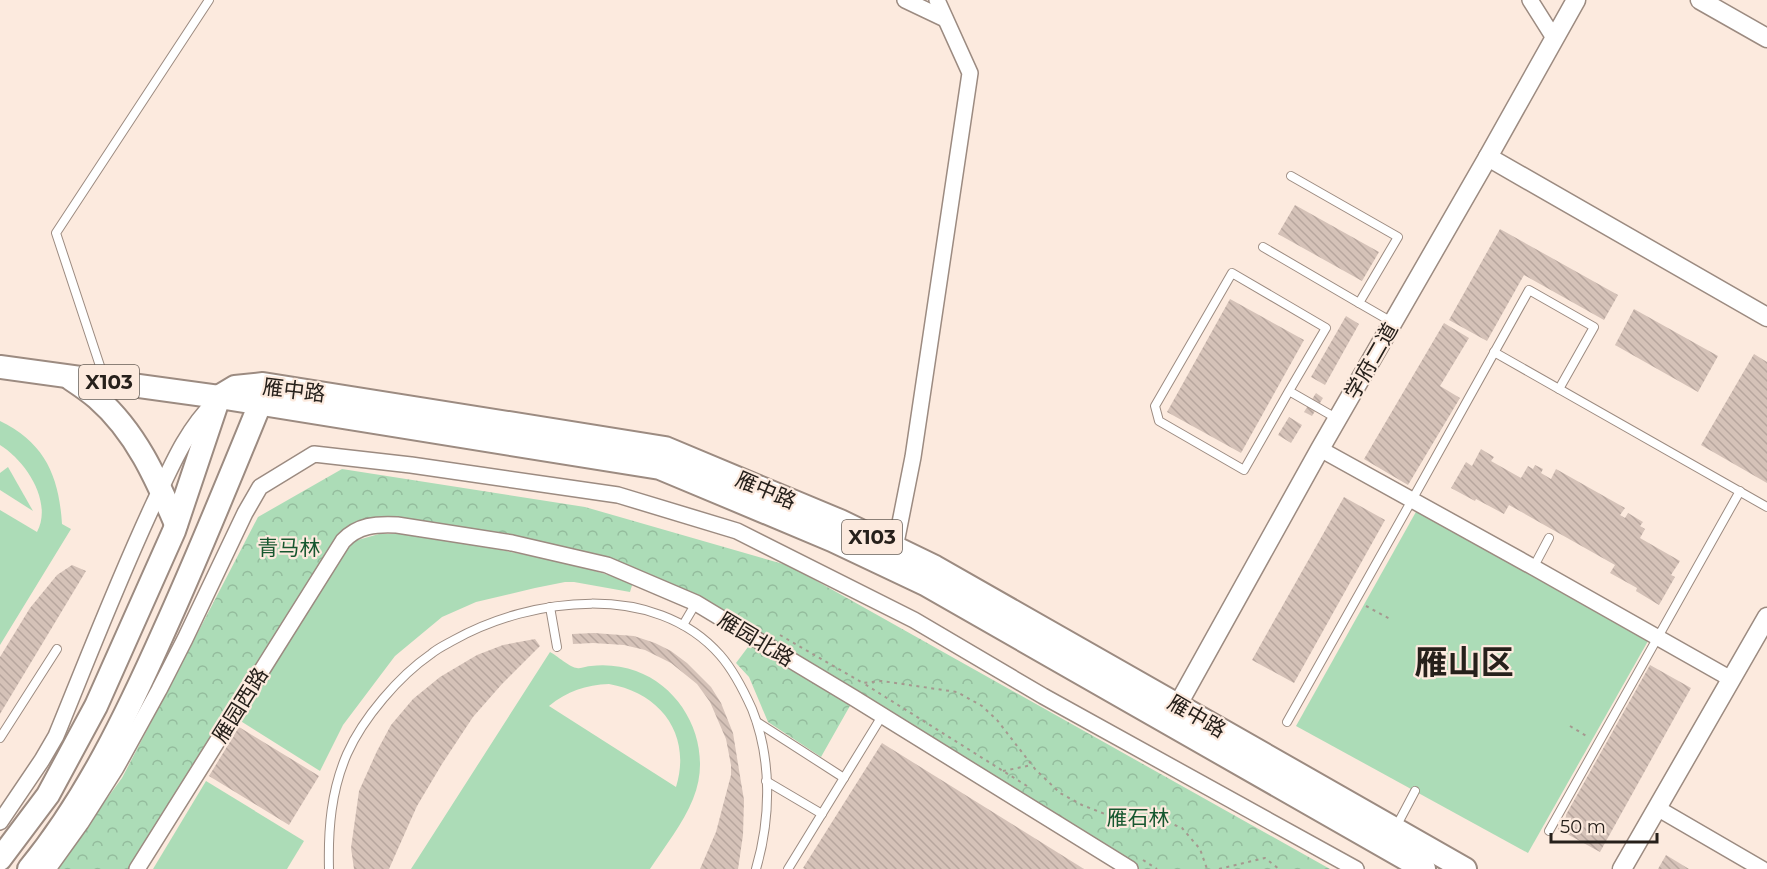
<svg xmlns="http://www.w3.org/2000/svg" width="1767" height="869" viewBox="0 0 1767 869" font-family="Montserrat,'Noto Sans SC',sans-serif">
<defs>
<pattern id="forest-crowns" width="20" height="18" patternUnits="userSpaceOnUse" patternTransform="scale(1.5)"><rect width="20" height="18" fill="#acdcb7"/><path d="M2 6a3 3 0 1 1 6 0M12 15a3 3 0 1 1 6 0" fill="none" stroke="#94bc9d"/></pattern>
<pattern id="building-back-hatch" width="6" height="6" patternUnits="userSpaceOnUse" patternTransform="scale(1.5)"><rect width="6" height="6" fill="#d5c2b8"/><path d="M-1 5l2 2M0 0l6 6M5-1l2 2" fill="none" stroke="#b7a69e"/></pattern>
</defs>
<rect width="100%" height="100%" fill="#fceade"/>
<g fill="#acdcb7" fill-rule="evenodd">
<path d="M 0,421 C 45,443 59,476 62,524 L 71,529 L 0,645 L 0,510 L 37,532 C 53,502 26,461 0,445 Z"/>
<polygon points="8,467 33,511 0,490 0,473"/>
<polygon points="1417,510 1648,641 1528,853 1296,726"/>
<polygon points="379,534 417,534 563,562 633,582 630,592 574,582 565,582 535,588 476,602 442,617 395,656 343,725 320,771 239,720 351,542"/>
<path d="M 550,652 C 556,655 571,668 577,668 C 581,669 587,666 591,666 C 606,664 622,666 636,671 C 686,689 714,749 693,799 C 683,824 665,846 650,869 L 411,869 ZM 609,684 C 661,693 692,735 676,787 L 549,706 C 567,691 586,685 609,684 Z"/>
<polygon points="206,781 304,841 287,869 153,869"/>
</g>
<g fill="url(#forest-crowns)">
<polygon points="342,469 585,507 790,566 1330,869 1130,869 696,603 607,565 397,525 356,530 137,869 55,869 122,778 258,517"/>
<polygon points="751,643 851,704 821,757 768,722 749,677 736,663"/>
</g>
<g fill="url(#building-back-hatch)">
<polygon points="1295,205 1379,252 1362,281 1278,234"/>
<polygon points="1500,229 1618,295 1604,320 1524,275 1487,341 1449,320"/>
<polygon points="1230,299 1304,340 1241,453 1167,412"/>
<polygon points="1634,309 1718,356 1698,392 1615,345"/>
<polygon points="1346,316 1359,324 1325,385 1311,377"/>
<polygon points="1444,323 1469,338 1440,386 1460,398 1408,485 1364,459"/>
<polygon points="1754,354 1767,362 1767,483 1701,445"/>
<polygon points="1316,393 1323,398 1312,416 1304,412"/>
<polygon points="1289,417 1302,425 1291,443 1278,435"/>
<polygon points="1481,449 1494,457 1491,461 1521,478 1528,466 1533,469 1535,465 1543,469 1541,473 1551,479 1556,469 1625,508 1620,515 1625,518 1628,513 1643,522 1640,526 1645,529 1640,538 1680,561 1671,575 1675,577 1659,605 1636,591 1637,588 1610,573 1615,565 1509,505 1504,514 1476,499 1475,501 1451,488 1466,462 1472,466"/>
<polygon points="1344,497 1385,520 1294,683 1252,660"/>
<polygon points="72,565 86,571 0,714 0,657 30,608 57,575"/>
<polygon points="594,633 634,636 655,643 671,651 687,663 711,687 721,703 733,733 740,776 744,800 743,835 738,869 700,869 716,832 731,775 731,765 726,739 710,702 697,684 671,663 645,650 624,645 593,643 573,644 572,634"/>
<polygon points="535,639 540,646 502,684 473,717 442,764 417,806 389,869 354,869 351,848 359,791 377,751 391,725 413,699 440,677 477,655 503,645"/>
<polygon points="1650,665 1691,688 1600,852 1558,829"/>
<polygon points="239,727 319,776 289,825 209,776"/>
<polygon points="882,743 1084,869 805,869 803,868"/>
<polygon points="1666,855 1689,869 1658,869"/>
</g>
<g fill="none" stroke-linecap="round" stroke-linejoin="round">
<g stroke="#9c8b81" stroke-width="10">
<g id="service">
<polyline points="1291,176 1398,237 1359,303 1392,322"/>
<polyline points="1263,247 1359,303"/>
<polyline points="1494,352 1767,507"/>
<polyline points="104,378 56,233 209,0"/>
<polyline points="1289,391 1326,328 1232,273 1155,406 1159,421 1244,470 1289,391 1336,418"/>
<polyline points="1532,570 1549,538"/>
<polyline points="550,607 557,647"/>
<polyline points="683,625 696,603"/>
<polyline points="757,722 844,778"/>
<polyline points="1287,722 1412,500 1529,290 1594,327 1559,389"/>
<polyline points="0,738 57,649"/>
<polyline points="766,781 822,814"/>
<polyline points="1396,827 1415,791"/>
<polyline points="1549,831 1740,491"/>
<path d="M 329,869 C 328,829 331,791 347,754 C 363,718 399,676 431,654 C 438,648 447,644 454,640 C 531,597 655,581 720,655 C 734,671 743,689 752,709 C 772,759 771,818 756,869"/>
<polyline points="788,869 882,716"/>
</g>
</g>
<g stroke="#9c8b81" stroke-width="18">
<g id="minor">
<polyline points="905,0 945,19"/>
<polyline points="1530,0 1554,38"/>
<polyline points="1320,449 1533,567 1731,679"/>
<polyline points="893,556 895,548 913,457 970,73 937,0"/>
<polyline points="1657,808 1762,869"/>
<path d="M 0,822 L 42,760 L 56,736 C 88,658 118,580 154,503 C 171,467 186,430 215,402"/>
<polyline points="48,869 81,823 116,768 159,690 185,639 245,513 260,487 314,454 411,465 618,495 737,531 914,620 1043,696 1356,869"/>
<path d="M 137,869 L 343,541 C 358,525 376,524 397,525 L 512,543 L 607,565 L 696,603 L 854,698 L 1130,869"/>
</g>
</g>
<g stroke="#9c8b81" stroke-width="21">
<g id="tertiary">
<polyline points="1700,0 1767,38"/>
<polyline points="1488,157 1767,317"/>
<polyline points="1171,717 1320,449 1488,157 1576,0"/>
<polyline points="1622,869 1767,617"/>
</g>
</g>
<g stroke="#9c8b81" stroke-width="26">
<g id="primary">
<polyline points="0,367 219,397 660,468 832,540 925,584 1424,869"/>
<path d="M 71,379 C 80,385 89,391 97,398 C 136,432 156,478 176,524"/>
<polyline points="220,396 235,387 263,384 665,448 840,521 935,567 1465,869"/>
<polyline points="0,859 48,795 96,706 174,531 219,397"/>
<path d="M 29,869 C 87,798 127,714 164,631 C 198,556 229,480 260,404"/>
</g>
</g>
<g stroke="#a5988f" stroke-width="2" stroke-dasharray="3 4.5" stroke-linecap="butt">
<polyline points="1366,606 1390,619"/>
<polyline points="780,635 863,683"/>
<polyline points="1570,726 1588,737"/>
<polyline points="1003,771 1032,765"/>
<polyline points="1027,786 863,683 882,681 957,692 982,706 997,720 1035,769 1060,793 1082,805 1105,814 1165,821 1182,828 1200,849 1207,869"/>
<polyline points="1143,860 1157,869"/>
<polyline points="1219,869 1265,858 1279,869"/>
</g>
<use href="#service" stroke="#fff" stroke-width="8"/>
<use href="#minor" stroke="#fff" stroke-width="15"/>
<use href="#tertiary" stroke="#fff" stroke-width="18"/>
<use href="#primary" stroke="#fff" stroke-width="22"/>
</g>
<g text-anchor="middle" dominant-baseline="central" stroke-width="4.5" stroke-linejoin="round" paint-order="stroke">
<g fill="#fceade" stroke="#665d56" stroke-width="1.5">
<rect x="79" y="365" width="60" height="34" rx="4.5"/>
<rect x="842" y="520" width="60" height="34" rx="4.5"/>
</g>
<g font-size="20" font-weight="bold" fill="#26201b">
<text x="109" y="382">X103</text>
<text x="872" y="537">X103</text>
</g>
<g font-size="21" fill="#26201b" stroke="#fceade">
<text transform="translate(1371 361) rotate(-60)">学府二道</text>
<text transform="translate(294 390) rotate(7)">雁中路</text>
<text transform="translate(766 490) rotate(23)">雁中路</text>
<text transform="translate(756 639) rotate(31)">雁园北路</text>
<text transform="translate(240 705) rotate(-58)">雁园西路</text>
<text transform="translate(1197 716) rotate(30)">雁中路</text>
</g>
<g font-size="21" fill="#17572f" stroke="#fceade">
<text x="289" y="547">青马林</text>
<text x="1138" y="817">雁石林</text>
</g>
<g font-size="33" font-weight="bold" fill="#26201b" stroke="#fceade">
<text x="1464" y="662">雁山区</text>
</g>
</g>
<path d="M1551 833v9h106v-9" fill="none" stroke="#26201b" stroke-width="3"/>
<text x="1560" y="833" font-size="18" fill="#26201b" stroke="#fceade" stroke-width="4.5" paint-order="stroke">50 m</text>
</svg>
